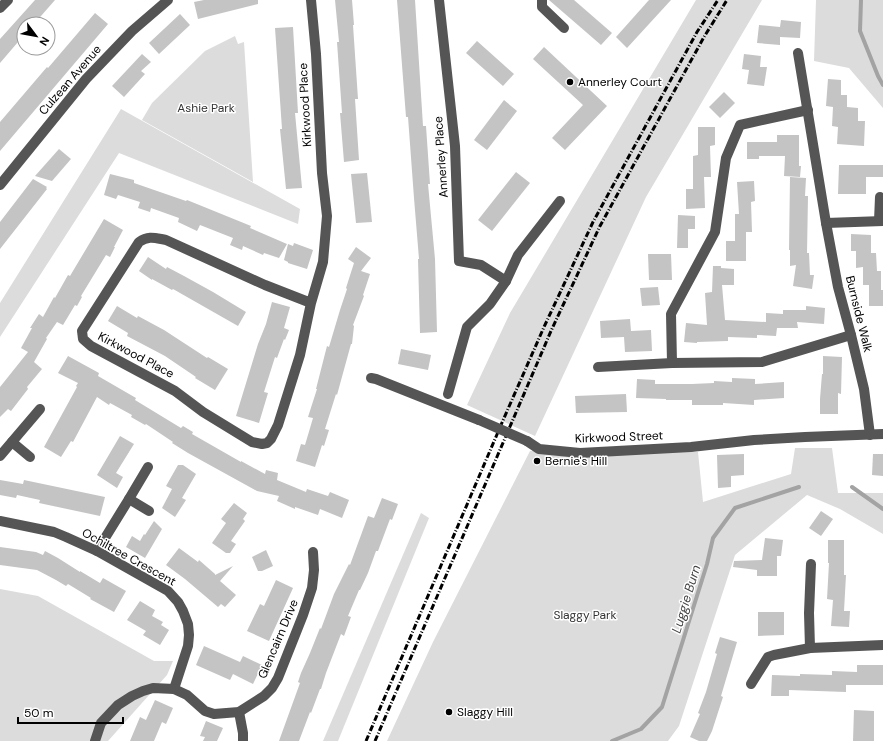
<svg xmlns="http://www.w3.org/2000/svg" width="883" height="741" viewBox="0 0 883 741" font-family="'DM Sans',sans-serif">
<rect width="100%" height="100%" fill="#fff"/>
<g fill="#dcdcdc">
<polygon points="696,0 762,0 646,197 535,436 467,405 510,313"/>
<polygon points="816,0 883,0 883,108 849,68 814,61"/>
<polygon points="235,36 238,44 244,42 253,182 142,120 152,103 205,51"/>
<polygon points="121,109 300,209 298,224 119,153 0,337 0,303"/>
<polygon points="795,448 832,448 838,493 883,493 883,534 840,509 807,495 735,555 679,726 668,741 387,741 433,642 530,451 698,452 703,502 791,474"/>
<polygon points="421,513 429,518 338,741 323,741"/>
<polygon points="0,589 38,596 154,661 173,661 167,675 108,741 0,741"/>
</g>
<g fill="none" stroke-linecap="round" stroke-linejoin="round">
<g stroke="#a3a3a3" stroke-width="4">
<polyline points="861,0 860,31 878,76 883,85"/>
<polyline points="852,487 883,509"/>
<polyline points="612,741 641,729 662,707 707,564 713,538 735,508 799,487"/>
</g>
</g>
<g fill="#c4c4c4">
<polygon points="35,0 55,0 34,24 24,24 24,35 0,63 0,39"/>
<polygon points="204,0 258,0 258,4 198,19 194,2"/>
<polygon points="335,0 352,0 354,25 353,25 358,99 355,99 359,160 344,162 340,113 342,113 337,42 339,42"/>
<polygon points="397,0 415,0 423,126 426,126 430,184 428,184 435,259 437,332 420,333 418,259 419,259 414,198 408,117 406,117"/>
<polygon points="549,0 574,0 612,33 601,45"/>
<polygon points="649,0 671,0 627,48 616,37"/>
<polygon points="95,13 108,24 0,151 0,122 47,67 48,68"/>
<polygon points="180,14 190,25 159,54 149,43"/>
<polygon points="781,20 801,22 800,38 780,37 780,45 757,43 759,25 780,27"/>
<polygon points="293,27 298,113 295,113 302,188 286,189 280,129 282,129 275,28"/>
<polygon points="477,41 514,74 503,86 466,53"/>
<polygon points="544,47 607,106 565,150 552,138 583,105 533,59"/>
<polygon points="142,54 151,62 141,71 145,74 124,97 112,86"/>
<polygon points="744,54 761,56 760,67 767,67 764,86 747,84 749,70 742,69"/>
<polygon points="828,79 841,80 841,95 847,95 847,107 858,108 858,121 865,121 864,146 837,144 838,127 832,126 833,107 826,106"/>
<polygon points="724,92 735,103 720,118 709,107"/>
<polygon points="504,100 517,111 487,150 474,140"/>
<polygon points="698,127 715,127 715,145 710,146 711,177 704,177 705,208 686,209 686,189 693,189 693,156 698,155"/>
<polygon points="777,135 799,135 799,166 801,166 800,177 784,176 785,156 759,156 759,159 747,159 747,142 777,142"/>
<polygon points="59,149 71,159 52,181 35,176"/>
<polygon points="839,165 883,165 883,177 866,177 866,194 838,194"/>
<polygon points="516,172 530,183 492,231 478,220"/>
<polygon points="367,173 372,222 356,223 351,174"/>
<polygon points="110,174 134,180 134,183 186,201 187,200 251,226 250,228 287,244 279,258 264,253 263,255 243,246 242,250 230,245 233,238 200,225 197,231 178,222 179,218 151,208 150,212 138,208 140,202 118,195 116,199 104,195"/>
<polygon points="790,177 806,178 805,196 808,196 807,253 809,253 810,275 814,275 812,289 793,286 796,265 790,266 790,250 789,250"/>
<polygon points="33,179 47,187 46,188 47,189 0,249 0,222"/>
<polygon points="754,181 755,201 751,202 752,232 746,232 746,261 726,261 726,241 735,241 735,214 739,214 737,182"/>
<polygon points="678,215 695,216 695,229 688,229 688,248 677,248"/>
<polygon points="104,219 123,230 114,247 115,247 110,257 106,255 81,296 82,297 77,306 75,305 63,325 57,322 46,338 47,339 34,362 42,369 27,387 28,389 11,411 8,409 0,417 0,387 28,352 21,348 32,328 30,328 39,314 43,317 54,297 55,298 68,275 70,276"/>
<polygon points="851,234 871,235 871,253 876,253 877,271 881,271 881,290 883,290 883,306 869,306 869,285 863,285 863,267 856,268 856,251 851,251"/>
<polygon points="294,243 313,250 307,269 288,263 288,262 284,260 288,244 293,246"/>
<polygon points="356,247 371,258 361,271 370,274 363,295 364,296 353,325 354,326 352,344 351,344 337,395 336,394 325,429 329,430 324,446 322,445 315,467 296,461 301,444 305,445 313,418 308,417 317,389 316,389 327,346 329,347 340,310 347,289 346,288 354,263 348,259"/>
<polygon points="648,254 671,254 672,280 649,280"/>
<polygon points="148,257 166,269 167,267 184,276 213,292 246,312 238,326 173,289 172,290 152,279 152,280 139,271"/>
<polygon points="713,266 721,266 721,268 734,269 734,285 722,285 725,320 766,322 766,313 783,314 783,310 806,310 806,306 825,308 824,324 797,322 798,328 777,328 776,336 757,335 757,338 728,337 728,341 697,342 697,343 684,342 686,323 707,325 705,293 712,292"/>
<polygon points="658,287 660,305 642,306 640,288"/>
<polygon points="272,302 290,307 284,328 289,330 285,340 284,339 277,358 275,357 264,392 268,393 259,423 236,416 258,344 266,324"/>
<polygon points="117,306 137,318 138,316 164,330 207,358 208,357 228,369 215,390 195,378 196,377 165,356 127,336 128,333 108,321"/>
<polygon points="630,319 631,331 651,330 652,351 625,352 624,337 601,338 600,321"/>
<polygon points="401,349 431,355 428,370 398,364"/>
<polygon points="68,356 99,373 98,376 136,398 135,400 181,428 183,426 193,432 192,434 241,462 241,461 265,474 266,470 278,473 277,480 306,492 307,489 328,496 330,492 349,500 342,518 320,509 318,515 295,507 295,509 277,501 279,496 257,491 188,453 172,443 173,442 146,424 145,425 131,417 132,415 110,403 109,405 97,397 73,442 71,441 61,457 44,447 77,387 76,386 78,383 58,373"/>
<polygon points="823,356 842,357 841,394 838,393 838,414 820,414 820,399 822,374 823,374"/>
<polygon points="732,378 755,379 755,384 784,382 784,398 754,400 754,405 723,403 723,405 692,405 692,400 666,400 666,399 636,398 637,379 655,380 655,384 692,384 714,383 714,381 732,382"/>
<polygon points="626,394 627,412 576,413 575,396"/>
<polygon points="120,436 134,444 116,473 123,477 117,488 97,475"/>
<polygon points="744,454 744,475 731,476 731,487 718,488 717,455"/>
<polygon points="873,454 883,454 883,476 872,475"/>
<polygon points="178,465 183,465 196,474 182,498 186,500 175,517 162,508 172,489 166,486"/>
<polygon points="0,480 23,484 24,480 105,497 100,516 39,503 40,500 17,495 16,498 0,495"/>
<polygon points="382,498 398,504 392,520 390,519 378,551 376,551 368,573 360,590 359,590 348,616 351,617 344,636 341,634 326,673 321,689 320,689 311,713 310,712 299,741 279,741 300,683 298,682 301,673 310,653 320,628 321,629 334,594 349,564 350,565 368,516 374,518"/>
<polygon points="234,503 247,513 243,519 245,521 231,541 236,544 230,553 226,553 212,543 226,523 221,519"/>
<polygon points="821,511 833,519 821,536 809,528"/>
<polygon points="154,521 162,529 145,558 126,547 132,536 140,541 144,534 145,535"/>
<polygon points="765,538 783,540 781,556 777,556 777,576 757,576 757,570 733,567 734,561 762,560"/>
<polygon points="828,540 844,540 844,575 846,575 844,611 850,611 849,627 831,626 833,600 827,599 829,563 828,563"/>
<polygon points="0,547 36,552 43,555 45,551 58,558 80,572 80,571 100,583 103,578 126,591 114,612 90,599 91,598 68,584 66,586 56,580 37,570 0,565"/>
<polygon points="179,548 198,562 199,560 215,574 215,575 233,566 220,581 236,595 225,607 221,604 218,607 185,579 166,565"/>
<polygon points="266,550 273,566 262,571 258,571 252,557"/>
<polygon points="276,580 293,588 269,641 247,631 260,604 264,606"/>
<polygon points="140,601 155,610 152,616 163,622 161,625 169,630 160,645 143,635 146,631 127,620"/>
<polygon points="758,612 784,612 784,635 758,636"/>
<polygon points="720,637 737,642 721,696 723,697 712,731 707,741 699,741 690,737 700,714 698,713 706,692 717,654 715,653"/>
<polygon points="204,646 240,662 243,656 262,665 253,684 233,674 230,680 196,665"/>
<polygon points="857,665 883,665 883,685 846,685 846,692 789,690 789,696 771,696 772,675 800,676 800,674 832,675 832,671 857,672"/>
<polygon points="155,700 173,708 166,724 162,722 154,741 130,741 140,717 146,720"/>
<polygon points="854,710 874,711 874,741 853,741"/>
<polygon points="206,721 223,728 217,741 203,741 205,737 200,736"/>
</g>
<g fill="none" stroke-linecap="round" stroke-linejoin="round">
<g stroke="#555" stroke-width="10">
<polyline points="439,0 455,146 459,261 481,265 506,281"/>
<polyline points="542,0 542,7 564,28"/>
<polyline points="0,8 8,0"/>
<polyline points="798,53 826,223 838,287 851,335 864,389 870,435"/>
<polyline points="808,110 740,125 726,158 715,232 671,314 672,363 762,362 851,335"/>
<polyline points="0,185 86,79 132,31 168,0"/>
<polyline points="879,221 880,197"/>
<polyline points="826,223 883,221"/>
<path d="M 311,303 L 265,285 L 166,240 C 155,238 149,235 139,242 L 82,331 L 83,339 L 91,346 L 175,391 L 203,412 L 252,442 L 262,444 L 267,443 L 271,439 L 278,425 L 300,355 L 311,303 L 323,262 L 327,216 L 322,173 L 316,54 L 311,0"/>
<polyline points="598,367 672,363"/>
<polyline points="371,378 376,379 479,420"/>
<polyline points="448,394 467,327 490,304 506,281 518,255 560,201"/>
<polyline points="527,441 539,449 580,453 691,447 754,440 805,437 883,434"/>
<polyline points="12,442 30,457"/>
<polyline points="0,456 40,409"/>
<polyline points="129,499 149,511"/>
<polyline points="0,521 54,532 66,537 97,551 168,591 178,602 183,611 188,624 189,635 188,646 174,689"/>
<polyline points="97,551 129,499 148,467"/>
<polyline points="810,648 809,613 811,564"/>
<polyline points="751,684 768,657 774,655 810,648 883,645"/>
<polyline points="239,712 243,733 243,741"/>
<polyline points="95,741 101,723 118,705 132,696 143,691 153,688 174,689 187,695 205,711 214,714 239,712 264,696 272,688 278,678 303,615 312,588 314,570 313,552"/>
</g>
<g stroke="#000" stroke-width="3" stroke-dasharray="6 2 1 2" stroke-linecap="butt">
<polyline points="366,741 504,418 544,327 593,222 697,32 718,0"/>
<polyline points="375,741 551,331 600,226 704,37 727,0"/>
</g>
<polyline stroke="#555" stroke-width="10" points="479,420 527,441"/>
</g>
<g fill="#000" stroke="#fff" stroke-width="1.5">
<circle cx="570" cy="82" r="4"/>
<circle cx="537" cy="461" r="4"/>
<circle cx="449" cy="712" r="4"/>
</g>
<g text-anchor="middle" dominant-baseline="central" stroke-width="3" stroke-linejoin="round" paint-order="stroke">
<g font-size="12" fill="#000" stroke="#fff">
<text transform="translate(70 80) rotate(-49)">Culzean Avenue</text>
<text transform="translate(305 105) rotate(-93)">Kirkwood Place</text>
<text transform="translate(441 157) rotate(-94)">Annerley Place</text>
<text transform="translate(859 314) rotate(76)">Burnside Walk</text>
<text transform="translate(136 355) rotate(28)">Kirkwood Place</text>
<text transform="translate(619 437) rotate(-2)">Kirkwood Street</text>
<text transform="translate(129 557) rotate(29)">Ochiltree Crescent</text>
<text transform="translate(278 639) rotate(-67)">Glencairn Drive</text>
</g>
<g font-size="12" fill="#000" stroke="#fff" text-anchor="start">
<text x="578" y="82">Annerley Court</text>
<text x="545" y="461">Bernie's Hill</text>
<text x="457" y="712">Slaggy Hill</text>
</g>
<g font-size="12" fill="#333" stroke="#fff">
<text x="206" y="108">Ashie Park</text>
<text x="585" y="615">Slaggy Park</text>
</g>
<g font-size="13" font-style="italic" fill="#444" stroke="#fff">
<text transform="translate(686 599) rotate(-73)">Luggie Burn</text>
</g>
</g>
<g transform="translate(36 36) rotate(122)"><circle r="19" fill="#ffffff" stroke="#999999"/>
<path d="M0-3L7 15L0 10L-7 15Z" fill="#000000"/>
<text y="-6" font-size="11" font-weight="bold" text-anchor="middle" fill="#000000">N</text>
</g>
<path d="M18 717v6h105v-6" fill="none" stroke="#000000" stroke-width="2"/>
<text x="24" y="717" font-size="12" fill="#000000" stroke="#ffffff" stroke-width="3" paint-order="stroke">50 m</text>
</svg>
